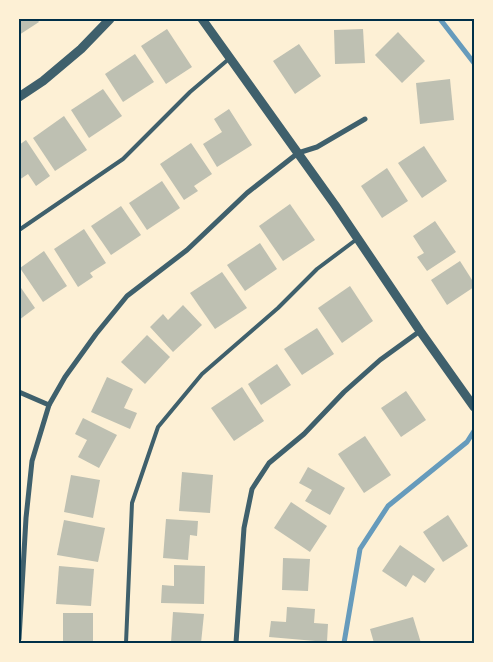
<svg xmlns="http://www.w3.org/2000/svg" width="493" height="662" viewBox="0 0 493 662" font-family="'Golos Text',sans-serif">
<rect width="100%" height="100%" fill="#fdf0d5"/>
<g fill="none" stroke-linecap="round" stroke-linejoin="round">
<g stroke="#669bbc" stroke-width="5">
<polyline points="440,19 474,63"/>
<polyline points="344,643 360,549 388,506 467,442 474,431"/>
</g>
</g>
<g fill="#bec0b2">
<polygon points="19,19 37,19 39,22 19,35"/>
<polygon points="167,29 192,67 166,84 141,46"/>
<polygon points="363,29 365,63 335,64 334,30"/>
<polygon points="398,32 425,61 402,83 375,55"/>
<polygon points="299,44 321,76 295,94 273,61"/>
<polygon points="135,54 154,82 123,102 105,74"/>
<polygon points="450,79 454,120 420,124 416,83"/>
<polygon points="103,89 122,116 89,138 71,110"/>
<polygon points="229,109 252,145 217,167 203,144 222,132 214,119"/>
<polygon points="64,116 87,150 55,171 33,138"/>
<polygon points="26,140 50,176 36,186 28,174 19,180 19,145"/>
<polygon points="191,143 212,174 194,186 198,191 184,200 160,164"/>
<polygon points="424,146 447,181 422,198 398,163"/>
<polygon points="387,168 408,201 382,218 361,186"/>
<polygon points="162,181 180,208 147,230 129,203"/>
<polygon points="290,204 315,240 283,261 259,226"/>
<polygon points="121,206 141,235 111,255 91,226"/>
<polygon points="435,221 456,252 427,271 417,257 424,253 413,236"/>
<polygon points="84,229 106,263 90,273 93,277 78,287 54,249"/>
<polygon points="260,243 277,269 245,291 227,265"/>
<polygon points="44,251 67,286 43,302 20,268"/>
<polygon points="460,261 474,283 474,287 447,305 431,280"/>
<polygon points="222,272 247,308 215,329 190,293"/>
<polygon points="19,285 35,308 19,320"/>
<polygon points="350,286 373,321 342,343 318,308"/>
<polygon points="183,305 202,325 173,352 150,327 163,314 168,320"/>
<polygon points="317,328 334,354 302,375 284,349"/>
<polygon points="147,335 170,357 145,384 121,362"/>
<polygon points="277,364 291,385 261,405 248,384"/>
<polygon points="107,377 133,389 124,408 137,413 130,429 91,412"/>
<polygon points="242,387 264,421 234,441 211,408"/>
<polygon points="406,391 426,420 401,437 381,408"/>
<polygon points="83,418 117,435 99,468 78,457 87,440 75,434"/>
<polygon points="365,436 391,475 364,493 338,454"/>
<polygon points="308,467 345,488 330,515 305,501 312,490 299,483"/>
<polygon points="182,472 213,475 210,513 179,511"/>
<polygon points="71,475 100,480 93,518 64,512"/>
<polygon points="291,502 327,526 310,552 274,528"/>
<polygon points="448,515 468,546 443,562 423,532"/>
<polygon points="166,519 198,521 197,536 190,535 188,560 163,558"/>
<polygon points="64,520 105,528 98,562 57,555"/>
<polygon points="400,545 435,569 425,583 413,575 406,587 382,571"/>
<polygon points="283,558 310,559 308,591 282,590"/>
<polygon points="174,565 205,566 204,604 161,603 162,585 174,586"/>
<polygon points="59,566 94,569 91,606 56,604"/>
<polygon points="287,607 315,609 314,623 328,624 327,642 269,637 271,621 286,622"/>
<polygon points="173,612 204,614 201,643 171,643"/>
<rect x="63" y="613" width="30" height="30"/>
<polygon points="413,617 421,643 374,643 370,629"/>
</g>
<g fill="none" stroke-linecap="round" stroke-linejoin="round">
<g stroke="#3f606c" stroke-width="4">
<polyline points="19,230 123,159 190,92 230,58"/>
<polyline points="126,643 132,503 158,427 202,374 278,308 317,269 357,239"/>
</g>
<g stroke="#3f606c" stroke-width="5">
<polyline points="19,392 49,405"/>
<polyline points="19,639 26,518 32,461 49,405 65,377 96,334 127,296 187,250 247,193 298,153 317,147 365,119"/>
<polyline points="236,643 244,528 252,489 269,463 304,434 344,392 380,360 420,331"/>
</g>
<g stroke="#3f606c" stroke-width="9">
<polyline points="202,19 335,205 420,331 474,407"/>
<polyline points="19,97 43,81 81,49 110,19"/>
</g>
</g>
<rect width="493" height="662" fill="none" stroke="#fdf0d5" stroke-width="40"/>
<rect x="20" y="20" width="453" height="622" fill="none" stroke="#003049" stroke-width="2"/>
</svg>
